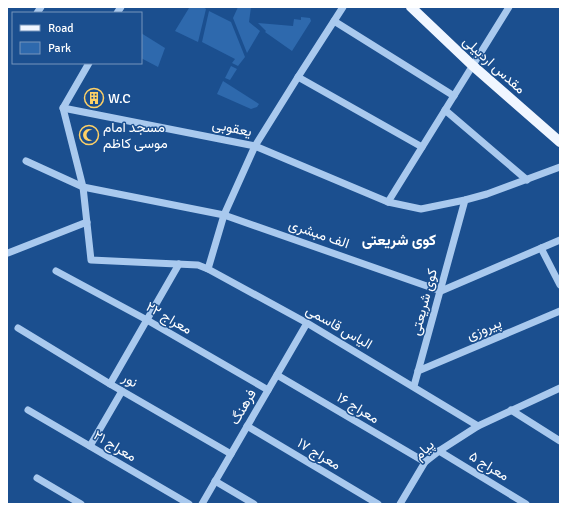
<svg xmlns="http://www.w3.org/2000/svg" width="567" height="511" viewBox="0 0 567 511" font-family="Signika,Vazirmatn,sans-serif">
<rect width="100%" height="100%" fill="#1b4f8f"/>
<g fill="#2e69ad">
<polygon points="192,7 203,7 206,9 198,42 175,31 189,8"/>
<polygon points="238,7 251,7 249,22 260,31 247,53 233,18"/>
<polygon points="209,11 231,22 245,57 238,66 232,63 235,59 202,42"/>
<polygon points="301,17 310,18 311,21 292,51 265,32 266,31 258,23 293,26 294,19 301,20"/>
<polygon points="141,33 165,48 158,67 141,58"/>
<polygon points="231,66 237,69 230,80 225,78"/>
<polygon points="223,81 259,104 257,107 251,109 217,94"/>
</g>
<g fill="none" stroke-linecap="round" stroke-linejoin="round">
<g stroke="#a9c9ee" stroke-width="7">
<polyline points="37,13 41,7"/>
<polyline points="117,13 121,7"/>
<polyline points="334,21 454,96"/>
<polyline points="89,63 63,108 83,187 91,260 198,265 208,269 307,323 478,426 560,388"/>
<polyline points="298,77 422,147"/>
<polyline points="63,108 255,146 388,202 421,209 465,200 487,194 560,167"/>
<polyline points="445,110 527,180"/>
<polyline points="26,161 83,187 224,215 441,291 560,240"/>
<polyline points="388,202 509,7"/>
<polyline points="541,248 560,285"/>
<polyline points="8,253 87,222"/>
<polyline points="208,269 224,215 255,146 298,77 343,7"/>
<polyline points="56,271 147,320 268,390"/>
<polyline points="18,328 110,384 231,454"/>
<polyline points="418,371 560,311"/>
<polyline points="277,375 425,462"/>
<polyline points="110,384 179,264"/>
<polyline points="414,386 465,200"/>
<polyline points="28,410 189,504"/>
<polyline points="511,410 560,441"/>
<polyline points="247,426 378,504"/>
<polyline points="90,446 122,391"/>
<polyline points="439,451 526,504"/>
<polyline points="37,478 81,504"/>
<polyline points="215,481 254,504"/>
<polyline points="202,504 307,323"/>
<polyline points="400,504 425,462 439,451 478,426"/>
</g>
<polyline stroke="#f0f6ff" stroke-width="10" points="411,7 472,65 560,142"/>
</g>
<defs>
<g id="building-ring" transform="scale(1)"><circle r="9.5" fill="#1b4f8f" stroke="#ffd166" stroke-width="1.5"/><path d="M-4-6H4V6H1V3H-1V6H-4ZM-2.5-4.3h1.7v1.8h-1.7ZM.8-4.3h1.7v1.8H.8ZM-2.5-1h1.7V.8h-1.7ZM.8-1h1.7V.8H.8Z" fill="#ffd166"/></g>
<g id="mosque-ring" transform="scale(1)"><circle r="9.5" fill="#1b4f8f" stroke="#ffd166" stroke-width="1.5"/><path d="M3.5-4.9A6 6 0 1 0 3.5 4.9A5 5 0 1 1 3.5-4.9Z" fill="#ffd166"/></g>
</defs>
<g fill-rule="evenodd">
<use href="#building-ring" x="94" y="98"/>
<use href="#mosque-ring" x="89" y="135"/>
</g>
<g text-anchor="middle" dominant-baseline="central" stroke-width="3" stroke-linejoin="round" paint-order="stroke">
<g font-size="14" fill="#fff" stroke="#1b4f8f">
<text transform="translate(494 65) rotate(42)">مقدس اردبیلی</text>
<text transform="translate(232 128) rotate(11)">یعقوبی</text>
<text transform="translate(319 234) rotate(19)">الف مبشری</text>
<text transform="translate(424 302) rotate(-75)">کوی شریعتی</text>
<text transform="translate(169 318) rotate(30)">معراج ۲۲</text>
<text transform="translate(339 327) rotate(30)">الیاس قاسمی</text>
<text transform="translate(484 329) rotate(-23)">پیروزی</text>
<text transform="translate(130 380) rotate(30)">نور</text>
<text transform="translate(243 407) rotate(-60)">فرهنگ</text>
<text transform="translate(358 408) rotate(31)">معراج ۱۶</text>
<text transform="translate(115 446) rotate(31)">معراج ۲۱</text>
<text transform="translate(424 450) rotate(-44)">پیام</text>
<text transform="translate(319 454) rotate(31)">معراج ۱۷</text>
<text transform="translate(489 466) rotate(31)">معراج ۵</text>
</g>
<g font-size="14" fill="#fff" stroke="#1b4f8f" text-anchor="start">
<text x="108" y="98">W.C</text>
<text x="103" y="127">مسجد امام<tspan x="103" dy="16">موسی کاظم</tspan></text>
</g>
<g font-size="15" font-weight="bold" fill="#fff" stroke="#1b4f8f">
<text x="399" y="240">کوی شریعتی</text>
</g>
</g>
<rect width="567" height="511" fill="none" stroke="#ffffff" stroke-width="16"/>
<rect x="12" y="12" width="130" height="52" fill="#1b4f8f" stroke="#7695bc"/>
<rect x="20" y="25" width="20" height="6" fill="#f0f6ff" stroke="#7695bc"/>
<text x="48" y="32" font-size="12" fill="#ffffff">Road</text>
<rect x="20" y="42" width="20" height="12" fill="#2e69ad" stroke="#7695bc"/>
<text x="48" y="52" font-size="12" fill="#ffffff">Park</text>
</svg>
